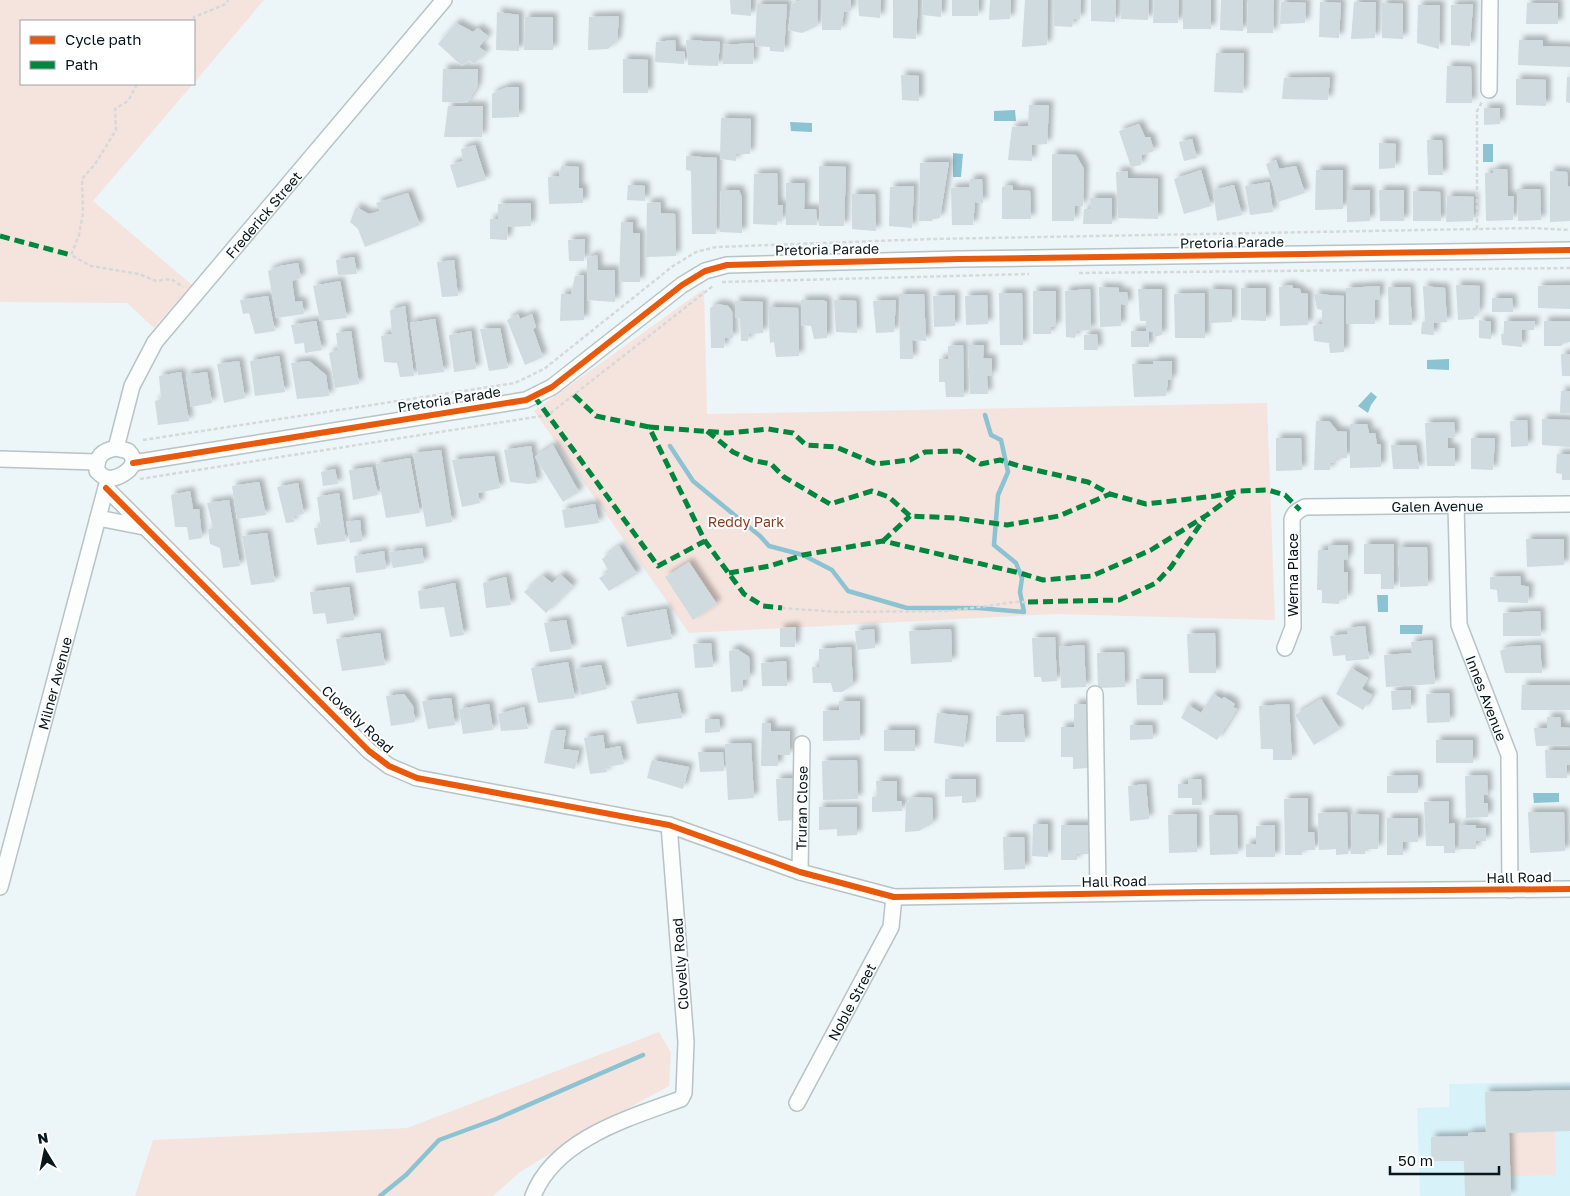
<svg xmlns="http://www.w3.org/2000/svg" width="1570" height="1196" viewBox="0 0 1570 1196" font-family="'Golos Text',sans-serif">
<defs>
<filter id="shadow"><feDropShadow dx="4.5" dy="-4.5" stdDeviation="2.5" flood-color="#0004"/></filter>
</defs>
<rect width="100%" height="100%" fill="#ecf5f8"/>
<polygon fill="#d8f2fa" points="1570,1082 1570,1196 1420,1196 1417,1108 1449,1107 1449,1084"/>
<g fill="#f5e4de">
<polygon points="0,0 264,0 194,83 194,21 21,21 21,84 193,84 93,201 192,285 154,328 127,303 0,302"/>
<polygon points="704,289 707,414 1267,403 1275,620 1056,614 689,633 534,411"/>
<polygon points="659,1032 671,1053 669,1086 597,1125 520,1172 493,1196 135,1196 153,1140 407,1128"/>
<polygon points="1555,1131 1556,1175 1510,1176 1509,1133"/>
</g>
<g fill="#8bc3d3">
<polygon points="1015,110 1016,121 994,121 994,111"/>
<polygon points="790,122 812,123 812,132 791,131"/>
<rect x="1483" y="144" width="10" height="18"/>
<polygon points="953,153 963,154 961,177 953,177"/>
<polygon points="1449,359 1449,370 1427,369 1427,360"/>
<polygon points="1371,392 1377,397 1371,405 1368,413 1358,406"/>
<polygon points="1377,595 1388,595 1388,612 1378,612"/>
<polygon points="1400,625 1423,625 1422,634 1400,634"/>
<polygon points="1533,793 1559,793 1559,802 1534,803"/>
</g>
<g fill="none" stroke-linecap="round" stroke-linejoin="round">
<g stroke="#8bc3d3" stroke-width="4.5">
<polyline points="670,446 693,481 760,536 769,546 803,555 832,570 848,591 907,608 978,608 1024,612 1020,592 1022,578 1016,563 994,545 998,495 1008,472 1001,440 991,435 985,415"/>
<polyline points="380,1196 406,1175 439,1140 496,1119 643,1055"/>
</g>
</g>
<g fill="#d0dbdf" filter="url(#shadow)">
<polygon points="730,0 751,0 751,16 731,14"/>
<polygon points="802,0 818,0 817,26 802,33 788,30 792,4"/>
<polygon points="821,0 851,0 851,11 844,12 841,30 822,30"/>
<polygon points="858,0 881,0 880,18 859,16"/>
<polygon points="893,0 918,0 916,39 893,38"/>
<polygon points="923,0 942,0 941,17 922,15"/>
<polygon points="952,0 979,0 978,16 952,16"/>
<polygon points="990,0 1011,0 1010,19 989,20"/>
<polygon points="1025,0 1048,0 1047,45 1022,47"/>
<polygon points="1054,0 1081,0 1080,19 1074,19 1072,27 1054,26"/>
<polygon points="1091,0 1116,0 1115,22 1091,21"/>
<polygon points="1121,0 1149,0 1148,20 1121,19"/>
<polygon points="1154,0 1179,0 1178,23 1153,23"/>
<rect x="1183" y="0" width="28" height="29"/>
<polygon points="1221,0 1243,0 1243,31 1220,30"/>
<polygon points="1248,0 1274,0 1273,33 1247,33"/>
<polygon points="1281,2 1306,3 1305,23 1280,24"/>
<polygon points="1320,2 1341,3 1339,38 1319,37"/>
<polygon points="1354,2 1376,2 1375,38 1351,39"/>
<polygon points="1382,3 1403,4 1403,39 1382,38"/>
<polygon points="1527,3 1558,3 1558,24 1526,24"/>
<polygon points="757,4 787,4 784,52 770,51 770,47 755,46"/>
<polygon points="1473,4 1470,46 1451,45 1451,5"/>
<polygon points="1418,5 1440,5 1439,49 1417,43"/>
<polygon points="497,12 519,15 519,51 496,50"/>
<polygon points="619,16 617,41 608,49 588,50 589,17"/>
<polygon points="525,17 553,17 553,50 524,50"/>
<polygon points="456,23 473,32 478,28 488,36 479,47 486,52 474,64 469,60 462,66 438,44"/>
<polygon points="675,40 676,51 685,52 684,64 655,62 656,42"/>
<polygon points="686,40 720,42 718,66 688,65"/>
<polygon points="1519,40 1543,40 1543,46 1570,47 1570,67 1518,65"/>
<polygon points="754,43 753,64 723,64 723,45"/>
<polygon points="1216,53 1244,53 1243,93 1214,92"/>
<polygon points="623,59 648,60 648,93 623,93"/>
<polygon points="1447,66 1471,67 1472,103 1446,103"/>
<polygon points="443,69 478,69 477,87 467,103 442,102"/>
<polygon points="901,75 919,76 919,101 902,100"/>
<polygon points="1330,77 1328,100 1282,99 1284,78"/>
<polygon points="1567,77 1570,77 1570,103 1566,102"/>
<polygon points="1516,79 1546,80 1546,106 1516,105"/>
<polygon points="507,87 519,87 519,117 492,118 492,94"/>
<polygon points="1029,105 1049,105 1047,144 1032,145 1032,161 1008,160 1012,127 1028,126"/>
<polygon points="448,106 483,106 482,137 444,137"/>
<polygon points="1484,108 1500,108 1500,124 1484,125"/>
<polygon points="721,118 751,119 750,154 736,154 736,161 720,159"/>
<polygon points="1139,124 1145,137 1150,137 1154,151 1142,155 1141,165 1131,167 1119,131"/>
<polygon points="1192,139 1197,158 1184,161 1179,142"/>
<polygon points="1427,140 1442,140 1443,175 1428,175"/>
<polygon points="1379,143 1396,144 1395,168 1379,169"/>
<polygon points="475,145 486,180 457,188 450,165 463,161 461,149"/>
<polygon points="1052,154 1076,155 1084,169 1083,206 1075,206 1074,221 1052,221"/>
<polygon points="686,156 717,158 716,234 692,234 691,171 686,170"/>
<polygon points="1276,160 1279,169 1296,166 1305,193 1278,202 1266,164"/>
<polygon points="936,162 949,162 940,218 933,219 932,221 919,221 920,163"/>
<polygon points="561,166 579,167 579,188 583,189 583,203 549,204 548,177 559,176"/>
<polygon points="819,166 846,167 844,226 819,226"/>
<polygon points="1494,169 1507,169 1508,196 1514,196 1513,220 1486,221 1485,173 1493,173"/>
<polygon points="1201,170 1211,206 1184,214 1174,179"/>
<polygon points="1316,170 1343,170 1343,209 1315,210"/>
<polygon points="1128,171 1128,178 1158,179 1158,219 1118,218 1116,172"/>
<polygon points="1550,171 1567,172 1568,186 1570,187 1570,221 1550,222"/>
<polygon points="777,173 778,205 783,205 782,221 777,221 777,225 753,224 754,174"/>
<polygon points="970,179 982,179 983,203 975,202 973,225 952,225 951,188 969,187"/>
<polygon points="1269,182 1273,212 1250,215 1245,186"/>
<polygon points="786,183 805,183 804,209 816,209 817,225 786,225"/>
<polygon points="628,185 645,186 645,201 627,200"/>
<polygon points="1012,185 1013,190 1030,191 1031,219 1002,219 1002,187"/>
<polygon points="1234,185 1242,215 1217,221 1213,190"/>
<polygon points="914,186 912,228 889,226 890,187"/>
<polygon points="1517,189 1540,189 1541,220 1518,221"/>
<polygon points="721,190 739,190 742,198 742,233 720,232"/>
<polygon points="1347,190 1370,190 1370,221 1347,222"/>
<polygon points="1379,190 1404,190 1404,221 1380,221"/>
<polygon points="1413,191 1440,192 1441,221 1413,221"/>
<polygon points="408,193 420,225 365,247 358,229 350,222 356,207 369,214 380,211 376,203"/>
<polygon points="852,194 875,194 876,231 852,229"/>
<polygon points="1447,196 1474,197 1473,221 1446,222"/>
<polygon points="1090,198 1112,198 1112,224 1083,224 1084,209 1091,209"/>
<polygon points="660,202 661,213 675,214 676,256 646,257 647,203"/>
<polygon points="531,203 531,226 508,227 507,240 490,239 490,219 498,219 498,204"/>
<polygon points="621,222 633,222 633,233 640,233 640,282 619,282"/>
<polygon points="585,239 584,261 569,261 568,240"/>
<polygon points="597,255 598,270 615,270 615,302 587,300 587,258"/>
<polygon points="354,257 357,274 338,275 336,260"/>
<polygon points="454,260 458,296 442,297 437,262"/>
<polygon points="298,263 301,278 292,281 295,302 302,301 304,314 276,318 268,271 280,266"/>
<polygon points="584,275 584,320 560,321 561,294 571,294 575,276"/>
<polygon points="340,281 347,318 320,321 313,286"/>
<polygon points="1292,285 1293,288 1300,289 1301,293 1308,294 1308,325 1280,326 1279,287"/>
<polygon points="1456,285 1480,286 1479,313 1474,314 1474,319 1458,320"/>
<polygon points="1570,285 1570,309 1538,308 1538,286"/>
<polygon points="1380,286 1379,300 1375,300 1375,324 1346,324 1346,288"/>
<polygon points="1423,286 1445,288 1447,322 1434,323 1434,335 1421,334 1422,322 1425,321"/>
<polygon points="1099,287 1119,288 1119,292 1127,292 1128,305 1121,304 1121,326 1100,327"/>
<polygon points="1388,287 1410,287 1412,325 1389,325"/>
<polygon points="1241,288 1266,288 1266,321 1241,320"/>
<polygon points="1090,289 1091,330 1077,331 1075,338 1066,337 1065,291"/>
<polygon points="1138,289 1162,289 1162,335 1154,337 1153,332 1149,331 1149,347 1131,347 1131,331 1146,331 1146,321 1140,321"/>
<polygon points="1209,289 1232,290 1232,322 1209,323"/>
<polygon points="1033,291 1056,291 1056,327 1051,327 1051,334 1033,334"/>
<polygon points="999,293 1022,293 1023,345 1000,345"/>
<polygon points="1205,293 1205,338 1175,338 1174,294"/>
<polygon points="899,294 924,294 926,341 912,340 913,359 900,359"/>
<polygon points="1314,294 1344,296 1344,352 1330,353 1329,343 1314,341 1313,326 1322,324 1322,310 1317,309"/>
<polygon points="955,295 955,326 934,327 933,296"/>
<polygon points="987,295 988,324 966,325 965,296"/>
<polygon points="268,296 275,331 255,334 249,313 243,314 240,300"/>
<polygon points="1492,298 1512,298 1513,312 1492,312"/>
<polygon points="801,300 823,300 827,302 827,338 814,339 811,326 801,325"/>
<polygon points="834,300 856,301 857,333 836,332"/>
<polygon points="896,300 894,332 876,333 873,301"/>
<polygon points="735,301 763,302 763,333 749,334 748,341 741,341 740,318 735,318"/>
<polygon points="718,304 728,306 732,311 733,338 725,338 724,348 711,348 710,308"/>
<polygon points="405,306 414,376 400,377 397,363 384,362 381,336 392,334 390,310"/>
<polygon points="768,307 798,308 799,356 776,357 774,342 770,343"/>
<polygon points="518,314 520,319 532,314 536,327 533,329 543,357 525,365 507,320"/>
<polygon points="435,319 444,372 418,375 410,323"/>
<polygon points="1479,320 1491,322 1491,339 1479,338"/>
<polygon points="316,321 322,350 305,353 304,343 295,344 291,325"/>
<polygon points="1504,321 1535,321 1534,330 1522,330 1522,347 1502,345 1501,334 1504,334"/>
<polygon points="1544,321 1570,321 1570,342 1564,343 1561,346 1544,346"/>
<polygon points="500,328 508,368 489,371 480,329"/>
<polygon points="351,331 359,384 335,388 329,353 338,350 336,333"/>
<polygon points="471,331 476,369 454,372 449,335"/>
<polygon points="1097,334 1098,350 1084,350 1084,335"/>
<polygon points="963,345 964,397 946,397 945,382 939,382 939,359 948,359 948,346"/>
<polygon points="968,345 984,345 983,358 992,359 992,376 987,376 988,394 970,394"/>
<polygon points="1561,354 1570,354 1570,376 1562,376"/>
<polygon points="279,356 285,392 255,396 250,361"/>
<polygon points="239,361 245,398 224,403 217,364"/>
<polygon points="309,361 326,375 329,396 297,399 291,363"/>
<polygon points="1154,361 1172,361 1172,380 1168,380 1166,396 1134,397 1132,364 1153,364"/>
<polygon points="181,372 189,421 158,425 155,401 161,399 159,376"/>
<polygon points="207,372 212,403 191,407 186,375"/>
<polygon points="1561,391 1570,391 1570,413 1560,413"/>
<polygon points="1542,419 1570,420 1570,447 1542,445"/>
<polygon points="1527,420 1528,446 1511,447 1510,421"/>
<polygon points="1316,421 1329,421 1337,431 1347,432 1347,458 1337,458 1336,463 1331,463 1330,470 1314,470"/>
<polygon points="1454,422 1455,437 1448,438 1448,448 1455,448 1455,466 1427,466 1425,423"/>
<polygon points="1350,424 1367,424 1369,433 1375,433 1377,444 1381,445 1381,467 1350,468"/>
<polygon points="1276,438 1301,438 1302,470 1276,471"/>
<polygon points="1471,438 1495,438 1493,470 1471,469"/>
<polygon points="553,445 579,492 563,502 535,457"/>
<polygon points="1391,445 1416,445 1419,469 1393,469"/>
<polygon points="531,446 537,483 528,484 510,482 504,450"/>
<polygon points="441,450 452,522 426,527 413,453"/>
<polygon points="1557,454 1570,454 1570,480 1562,480 1562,474 1556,473"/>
<polygon points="494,456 500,488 478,493 480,503 462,507 452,460"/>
<polygon points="410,458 420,513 386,518 376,464"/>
<polygon points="372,467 378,495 353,500 349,470"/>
<polygon points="335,469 338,484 323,486 321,472"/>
<polygon points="259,482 266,515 237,519 232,486"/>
<polygon points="298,483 304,514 293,516 294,522 286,523 277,487"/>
<polygon points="190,491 193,509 199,509 202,538 189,540 187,527 175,527 171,495"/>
<polygon points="339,493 346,541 317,545 314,528 321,527 317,497"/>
<polygon points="229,500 240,566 223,568 220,548 210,544 208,529 213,528 207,503"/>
<polygon points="595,504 599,523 565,528 562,510"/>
<polygon points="360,520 362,541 350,543 346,522"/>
<polygon points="267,533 275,582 251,585 242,536"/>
<polygon points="1526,539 1564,539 1564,565 1527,567"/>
<polygon points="1364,544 1394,544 1394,589 1381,589 1381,574 1364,574"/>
<polygon points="1328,545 1348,545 1348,560 1344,559 1344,572 1348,572 1347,599 1339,599 1339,604 1322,603 1322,590 1317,590 1318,550 1328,550"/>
<polygon points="619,546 637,574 609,591 599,578 609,572 602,559"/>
<polygon points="1398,547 1427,547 1428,586 1400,587"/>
<polygon points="422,548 424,563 393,568 389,552"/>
<polygon points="384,551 386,569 356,573 354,556"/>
<polygon points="689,562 717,604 693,620 665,577"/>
<polygon points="561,575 573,586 546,613 524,592 543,576 552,583"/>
<polygon points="1520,576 1521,585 1529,587 1528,603 1498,602 1497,590 1490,589 1490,577"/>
<polygon points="506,577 511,605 486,608 483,583"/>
<polygon points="455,583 464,635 450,637 444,607 420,609 418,591"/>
<polygon points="349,587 354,620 327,624 325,613 313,614 310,592"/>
<polygon points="666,609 672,639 627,647 621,617"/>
<polygon points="1540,611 1541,636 1503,636 1503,613"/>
<polygon points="566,620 572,649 550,652 544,623"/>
<polygon points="1365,626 1369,659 1346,661 1345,655 1333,656 1330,636 1348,634 1347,628"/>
<polygon points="796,627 795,647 780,647 780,628"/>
<polygon points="874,629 875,648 857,650 855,631"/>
<polygon points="951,629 952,662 911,664 909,631"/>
<polygon points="380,633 385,665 342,671 336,639"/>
<polygon points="1215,633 1216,673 1189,673 1187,634"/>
<polygon points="1055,637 1057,681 1042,682 1041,677 1034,677 1032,638"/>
<polygon points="1432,640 1435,684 1386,687 1384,655 1412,653 1411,642"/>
<polygon points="711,643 713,667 695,668 693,644"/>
<polygon points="1084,645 1086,687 1061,688 1059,647"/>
<polygon points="1540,645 1542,673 1505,673 1500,651 1509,647"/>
<polygon points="851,647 853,685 842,692 833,692 831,683 813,683 812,667 819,667 819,649"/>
<polygon points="737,649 749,657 750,678 743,680 743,691 731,692 729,651"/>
<polygon points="1124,652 1125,687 1098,688 1097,653"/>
<polygon points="786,661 787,686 762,686 761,663"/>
<polygon points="568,662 575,698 538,703 531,668"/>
<polygon points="601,665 607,689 581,695 575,669"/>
<polygon points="1351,668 1368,678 1362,689 1372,695 1363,710 1336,694"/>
<polygon points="1136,679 1163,679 1163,705 1137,705"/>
<polygon points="1522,685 1570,685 1570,710 1521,710"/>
<polygon points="1411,690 1411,709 1392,710 1391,691"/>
<polygon points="677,693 682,718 637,724 631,701"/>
<polygon points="1449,693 1450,722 1427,723 1426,694"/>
<polygon points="404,694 413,706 415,722 391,726 386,696"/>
<polygon points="1213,694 1222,699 1224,697 1235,704 1233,707 1237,709 1217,740 1181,718 1188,705 1201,713"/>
<polygon points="451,698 455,725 428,729 422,701"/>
<polygon points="1321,699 1340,729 1314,745 1295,715"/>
<polygon points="839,701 860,701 860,740 823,741 823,711 839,710"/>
<polygon points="489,704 493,730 463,734 459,709"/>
<polygon points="1074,704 1086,704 1087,768 1073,769 1073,757 1061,757 1061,727 1074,727"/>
<polygon points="1289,704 1292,760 1273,760 1273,749 1261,749 1259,706"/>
<polygon points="524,707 528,729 501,731 498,714"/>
<polygon points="937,713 968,716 964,747 934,743"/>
<polygon points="1023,714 1025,742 996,742 996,716"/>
<polygon points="1547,717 1560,717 1561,727 1570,728 1570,745 1536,746 1534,728 1547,728"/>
<polygon points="705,719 719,719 720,732 705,733"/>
<polygon points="762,723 771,723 771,731 790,731 790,755 778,755 778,766 761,766"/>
<polygon points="1130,725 1152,725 1153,739 1130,740"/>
<polygon points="551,730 566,730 563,749 579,751 575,769 544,763"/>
<rect x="884" y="730" width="31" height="21"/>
<polygon points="603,735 605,749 620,746 624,764 606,767 607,772 590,774 584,738"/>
<rect x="1436" y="740" width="37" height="23"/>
<polygon points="751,743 754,798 728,800 725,744"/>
<polygon points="1545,750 1570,750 1570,765 1567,765 1567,778 1546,778"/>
<polygon points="698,752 723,752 724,771 700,772"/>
<polygon points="652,760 689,767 683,789 647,778"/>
<polygon points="857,760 858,799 823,800 822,761"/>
<polygon points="1418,775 1418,793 1387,793 1387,776"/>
<polygon points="1487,775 1488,795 1484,795 1484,803 1488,803 1488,817 1466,818 1465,776"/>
<polygon points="793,778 795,820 778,821 776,779"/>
<polygon points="945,779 976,779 976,802 962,803 962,796 945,797"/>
<polygon points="1201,779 1202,805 1192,805 1192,798 1178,798 1178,784 1188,784 1188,780"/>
<polygon points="876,781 897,781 897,801 902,801 902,811 872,812 872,797 877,797"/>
<polygon points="1146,784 1149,819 1130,821 1128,786"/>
<polygon points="914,797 932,798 933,823 919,831 905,832 906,803"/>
<polygon points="1308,798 1308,832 1314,832 1315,850 1302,850 1302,855 1285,855 1284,799"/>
<polygon points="1449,801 1449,824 1455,823 1455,853 1444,853 1444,846 1426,846 1424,802"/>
<polygon points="819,807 857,807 857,835 837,836 837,829 819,830"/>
<polygon points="1347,812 1348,854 1336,855 1336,849 1319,850 1318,813"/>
<polygon points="1528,812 1564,812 1565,851 1530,853"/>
<polygon points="1197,814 1197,852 1169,853 1168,815"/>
<polygon points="1352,814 1379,815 1378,849 1365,849 1365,854 1351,854"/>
<polygon points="1209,815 1237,815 1238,854 1210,855"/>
<polygon points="1387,818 1418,818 1418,842 1403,842 1403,855 1387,855"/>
<polygon points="1033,824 1048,824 1048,857 1032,856"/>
<polygon points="1061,825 1088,825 1089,854 1077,854 1077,860 1061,860"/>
<polygon points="1275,825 1275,857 1246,857 1246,844 1256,844 1256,826"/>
<polygon points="1459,825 1476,825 1476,828 1486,828 1486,841 1476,841 1476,849 1459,849"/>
<polygon points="1003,837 1024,837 1025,869 1004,870"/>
<polygon points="1570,1090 1570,1131 1509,1133 1511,1196 1465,1196 1464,1161 1431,1161 1431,1137 1468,1136 1468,1133 1486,1132 1485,1092"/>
</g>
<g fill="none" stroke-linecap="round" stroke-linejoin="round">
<g stroke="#b7c3c6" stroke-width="18">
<g id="minor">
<polyline points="1489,90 1490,0"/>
<path id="s1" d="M 116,448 L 132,386 L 155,342 L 444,0"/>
<path d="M 116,448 L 128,451 C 129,452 132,456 133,458 C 136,469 117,480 107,478 C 103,477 100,474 97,471 C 96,456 102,451 116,448 Z"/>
<polyline points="0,459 96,462"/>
<polyline points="133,463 526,400 552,387 682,285 705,271 727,265 959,259 1570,250"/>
<polyline points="106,488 369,751 389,766 417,778 669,825 800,872 894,897 1203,892 1570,889"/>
<path id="s2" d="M 1456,505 L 1459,625 L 1509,755 L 1510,890"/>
<polyline points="98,518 144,527"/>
<path id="s3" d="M 1285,648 L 1293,627 L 1292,520 C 1293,513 1299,510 1305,507 L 1570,504"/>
<polyline points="1095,694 1098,893"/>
<path id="s4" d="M 800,872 L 802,744"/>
<path id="s5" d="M 0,887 L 108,480"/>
<path id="s6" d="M 797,1103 L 891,927 L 894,897"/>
<path d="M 533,1196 C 555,1139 629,1118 681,1099 L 684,1093 L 686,1042 L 669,825"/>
</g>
</g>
<g stroke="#d6d9da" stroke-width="2.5" stroke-dasharray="4 2.5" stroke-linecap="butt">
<polyline points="194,26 194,17 226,4 228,0"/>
<polyline points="136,84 136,86 128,101 115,109 116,130 95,164 82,179 83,213 79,235 71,255 91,266 139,274 156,281 171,279 183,287"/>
<polyline points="1477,229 1477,111 1482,102"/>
<polyline points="1079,273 1570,268"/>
<polyline points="722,282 1029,274"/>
<polyline points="143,440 515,383 544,369 673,266 696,252 716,247 931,239 1532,228 1570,230"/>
<polyline points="140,479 548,415 714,285"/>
<polyline points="782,608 838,612 950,611 1015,602 1028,602"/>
</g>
<use href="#minor" stroke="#fcfefe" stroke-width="15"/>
<g stroke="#00873e" stroke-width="5" stroke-dasharray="10 5" stroke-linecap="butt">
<polyline points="0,236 71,255"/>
<polyline points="574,395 596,416 649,427 705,541 744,594 763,606 782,608"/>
<polyline points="534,396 658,566 705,541"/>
<polyline points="649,427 728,433 768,429 793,433 806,445 836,447 876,464 910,460 925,452 959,451 981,464 1000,460 1022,467 1088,482 1110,494 1146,504 1215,496 1239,491 1268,490 1285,495 1300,510"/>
<polyline points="707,431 733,452 751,460 771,464 784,477 830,504 872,491 889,497 910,516 955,518 1007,525 1059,516 1110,494"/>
<polyline points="883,541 910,516"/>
<polyline points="729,573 770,566 803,555 883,541 1020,573 1043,580 1092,576 1151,550 1207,515 1235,494"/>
<polyline points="1028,602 1119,600 1156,583 1171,567 1204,519"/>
</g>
<g stroke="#fff" stroke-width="9">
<g id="cycleway">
<polyline points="133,463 526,400 552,387 682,285 705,271 727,265 959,259 1570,250"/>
<polyline points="106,488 369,751 389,766 417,778 669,825 800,872 894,897 1203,892 1570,889"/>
</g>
</g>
<use href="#cycleway" stroke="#e8590c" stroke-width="6"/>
</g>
<g text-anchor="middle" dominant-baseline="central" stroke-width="4" stroke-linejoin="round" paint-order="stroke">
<g font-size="14" fill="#07171b" stroke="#fff">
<text stroke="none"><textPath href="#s1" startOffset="281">Frederick Street</textPath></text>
<text transform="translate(1232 242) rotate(-1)">Pretoria Parade</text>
<text transform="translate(827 249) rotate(-1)">Pretoria Parade</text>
<text transform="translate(449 399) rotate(-9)">Pretoria Parade</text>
<text stroke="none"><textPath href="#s3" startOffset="281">Galen Avenue</textPath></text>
<text transform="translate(1292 575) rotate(-90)">Werna Place</text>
<text stroke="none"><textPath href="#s5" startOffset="211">Milner Avenue</textPath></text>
<text stroke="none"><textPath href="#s2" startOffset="198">Innes Avenue</textPath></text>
<text transform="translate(358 719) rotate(43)">Clovelly Road</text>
<text stroke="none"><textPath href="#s4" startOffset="64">Truran Close</textPath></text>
<text transform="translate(1519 877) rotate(-1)">Hall Road</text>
<text transform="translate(1114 881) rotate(-1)">Hall Road</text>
<text transform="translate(680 964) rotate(-94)">Clovelly Road</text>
<text stroke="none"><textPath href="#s6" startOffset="115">Noble Street</textPath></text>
</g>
<g font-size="14" fill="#873c20" stroke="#fff">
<text x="746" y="521">Reddy Park</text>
</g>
</g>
<rect x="20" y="20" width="175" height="65" fill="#ffffff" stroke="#9ca2a4"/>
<rect x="30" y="36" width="25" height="8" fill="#e8590c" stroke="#9ca2a4"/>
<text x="65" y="45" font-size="15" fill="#07171b">Cycle path</text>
<rect x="30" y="61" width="25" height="8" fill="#00873e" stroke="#9ca2a4"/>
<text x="65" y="70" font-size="15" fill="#07171b">Path</text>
<g transform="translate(45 1151) rotate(350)" stroke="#ffffff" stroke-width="4" paint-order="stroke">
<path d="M0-4L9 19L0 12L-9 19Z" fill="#07171b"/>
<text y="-8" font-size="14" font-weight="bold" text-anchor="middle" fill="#07171b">N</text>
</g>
<path d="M1390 1166v8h109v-8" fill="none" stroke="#07171b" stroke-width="2.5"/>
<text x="1398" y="1166" font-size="15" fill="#07171b" stroke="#ffffff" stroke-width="4" paint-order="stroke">50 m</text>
</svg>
